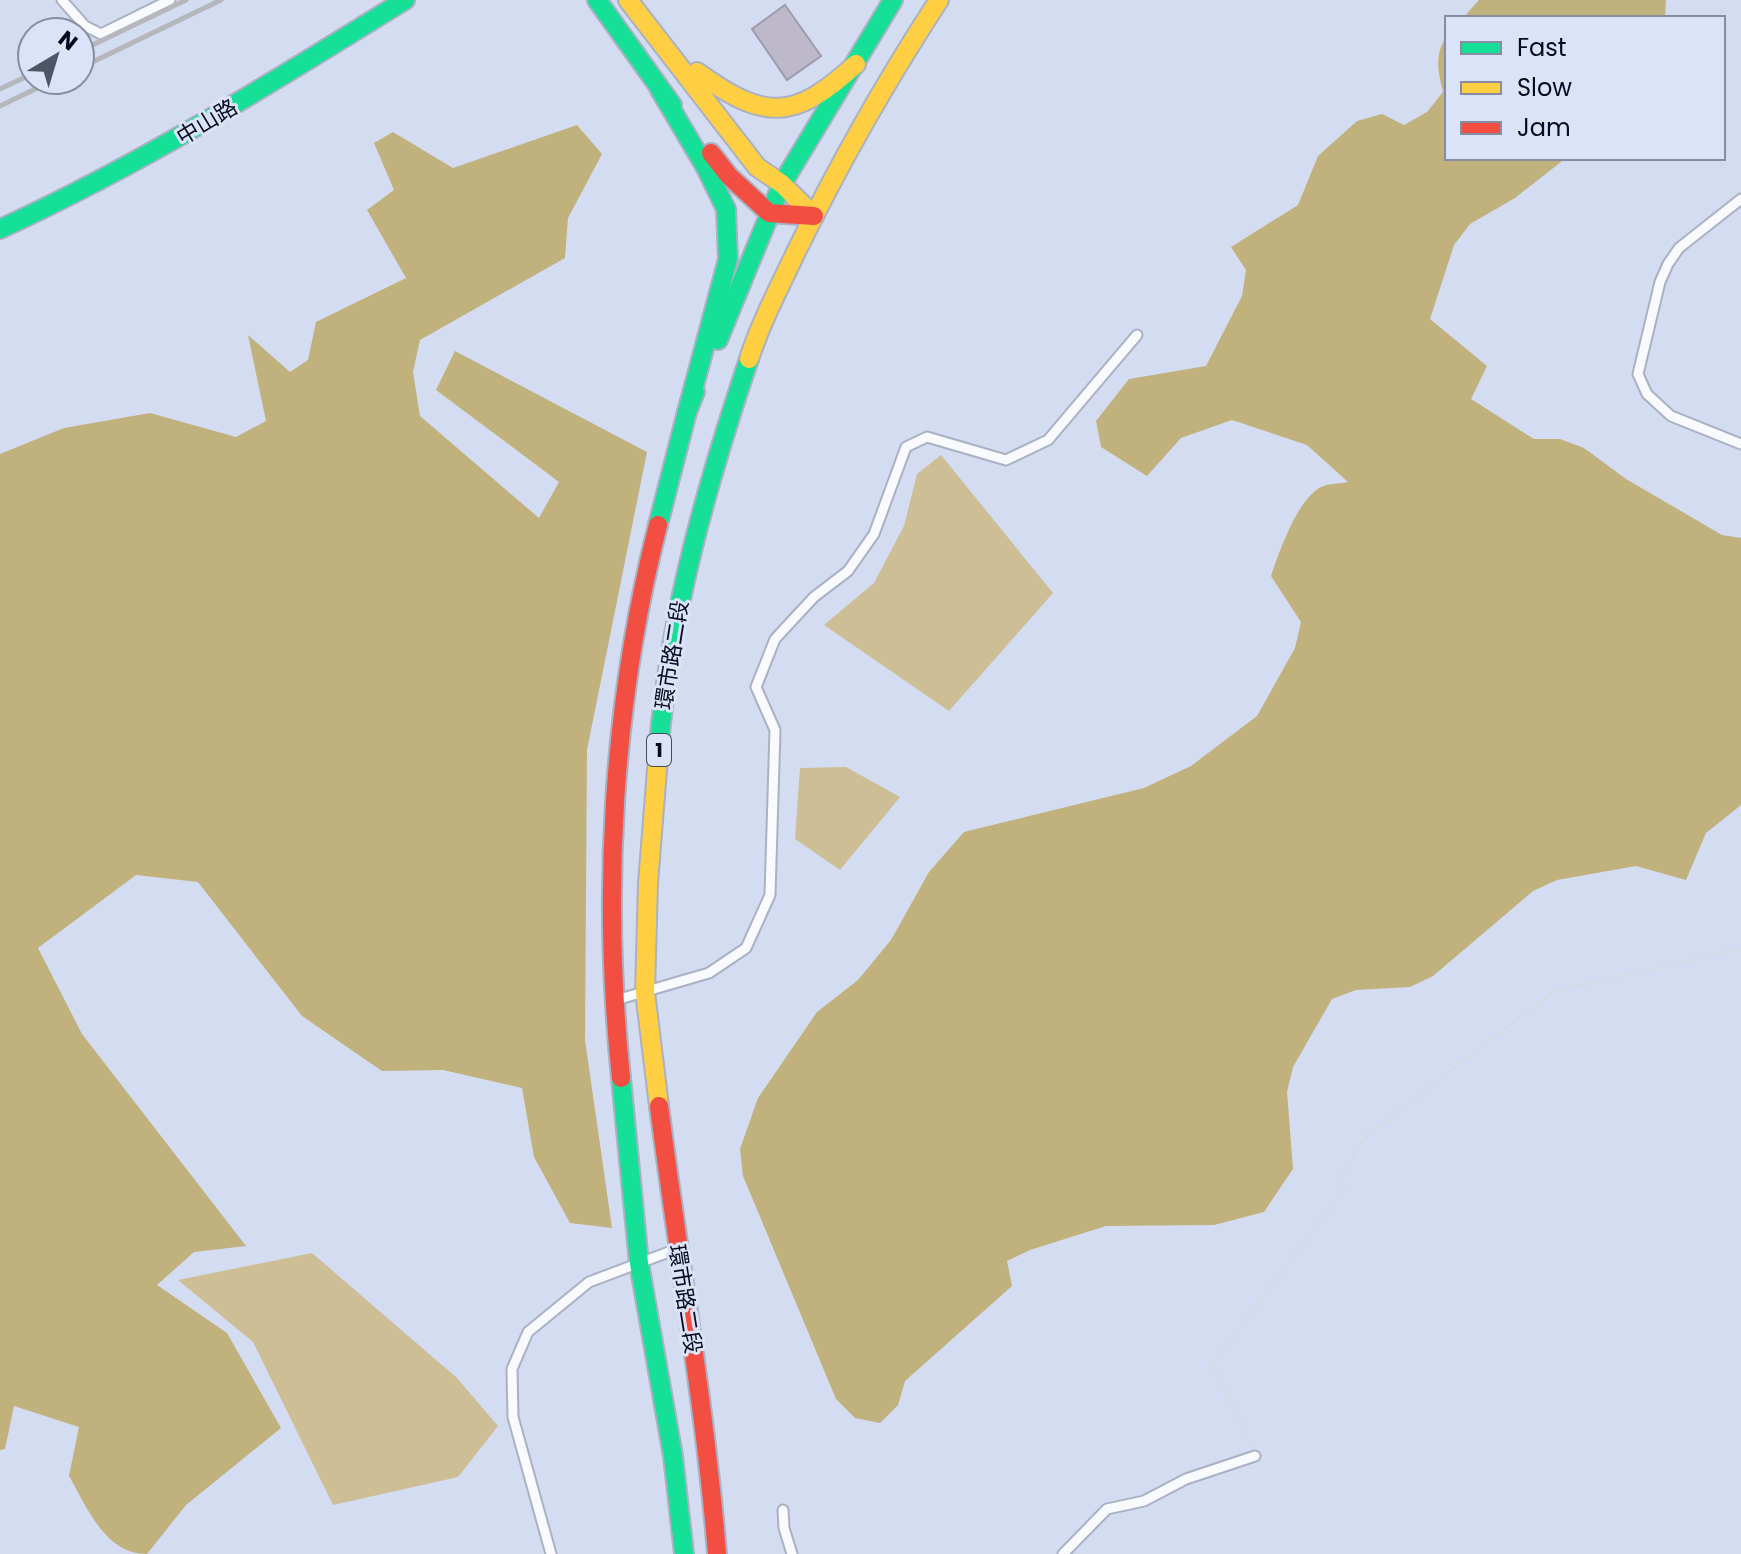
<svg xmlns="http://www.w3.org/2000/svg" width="1741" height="1554" viewBox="0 0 1741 1554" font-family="Poppins,'Noto Sans TC',sans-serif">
<rect width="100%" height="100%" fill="#d3dcf1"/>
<g fill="#cdbe95">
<polygon points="941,455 1053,593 949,711 824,625 874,583 904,526 917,474"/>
<polygon points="846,767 900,797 840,870 795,839 800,768"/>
<polygon points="312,1253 457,1378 498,1426 458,1477 333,1505 253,1342 178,1280"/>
</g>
<g fill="#c1b17d">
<polygon points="1479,0 1666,0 1665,18 1463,18"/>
<path d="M 1447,36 L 1447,158 L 1566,158 L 1515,198 L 1470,224 L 1454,245 L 1430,319 L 1487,366 L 1471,399 L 1534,439 L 1560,439 L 1584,448 L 1626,479 L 1722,535 L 1741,538 L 1741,805 L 1706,833 L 1686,880 L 1636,866 L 1557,880 L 1533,891 L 1433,976 L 1410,987 L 1356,990 L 1332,999 L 1293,1067 L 1287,1092 L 1293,1169 L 1264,1212 L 1214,1225 L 1106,1226 L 1030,1250 L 1007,1261 L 1012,1286 L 905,1381 L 898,1405 L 880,1423 L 855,1418 L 836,1399 L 743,1176 L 740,1149 L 758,1098 L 817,1012 L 858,980 L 891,940 L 929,872 L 964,832 L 1144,788 L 1191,766 L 1257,716 L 1295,648 L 1301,622 L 1271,576 C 1279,552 1299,494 1324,486 C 1331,483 1341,484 1348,482 L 1307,445 L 1232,420 L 1181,438 L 1147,476 L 1101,447 L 1096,421 L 1129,379 L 1206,366 L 1242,296 L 1246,270 L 1231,247 L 1298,205 L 1318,156 L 1357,121 L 1382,114 L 1404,125 L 1427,112 L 1443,92 C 1438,72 1434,54 1447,36 Z"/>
<path d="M 577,125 L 602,154 L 568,218 L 565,258 L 420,340 L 413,372 L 420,416 L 539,518 L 559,482 L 436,390 L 455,351 L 647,452 L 587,750 L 585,1040 L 612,1228 L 570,1223 L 534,1157 L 522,1088 L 443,1070 L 382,1071 L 302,1016 L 198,882 L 136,875 L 38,948 L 82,1034 L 246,1246 L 194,1252 L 157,1285 L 227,1333 L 281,1428 L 186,1505 L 147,1554 C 105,1554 87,1507 69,1476 L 79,1427 L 14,1406 L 5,1449 L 0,1450 L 0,454 L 64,428 L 150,413 L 236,437 L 266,421 L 248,335 L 290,372 L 308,360 L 316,322 L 406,278 L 367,210 L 394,190 L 374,143 L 393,132 L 453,168 Z"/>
</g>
<polygon fill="#beb9ca" stroke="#9f9bac" stroke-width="2" points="785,5 821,56 787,80 752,29"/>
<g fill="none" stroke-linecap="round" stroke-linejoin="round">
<g stroke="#aab1c3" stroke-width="13">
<g id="lane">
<polyline points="62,0 85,26 101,34 170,0"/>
<polyline points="1741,199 1679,248 1668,264 1660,282 1638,374 1647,394 1671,416 1741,444"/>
<polyline points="616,1000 709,973 746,948 770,895 775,730 756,687 775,639 814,597 848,571 874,534 906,447 927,437 1006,460 1048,440 1137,335"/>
<polyline points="783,1510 784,1528 792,1554"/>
<polyline points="551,1554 513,1417 512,1369 528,1332 589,1282 674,1250"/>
<polyline points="1063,1554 1107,1509 1144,1501 1186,1479 1255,1456"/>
</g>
</g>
<g stroke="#aab1c3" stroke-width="22">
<g id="fast">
<polyline points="597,0 672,105"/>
<polyline points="660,90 706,168 726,209 728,259 687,412"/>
<path d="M 0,229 C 142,164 273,82 405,0"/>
<polyline points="718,340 782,184 893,0"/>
<polyline points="658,525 687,412 695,392"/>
<path d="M 659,745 C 670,613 707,484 749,359"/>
<polyline points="621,1078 639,1263 673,1456 684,1554"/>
</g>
</g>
<g stroke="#aab1c3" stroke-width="22">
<g id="slow">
<polyline points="628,0 757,167 782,184 814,216"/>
<path d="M 697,72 C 765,121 794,121 856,64"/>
<path d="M 749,359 C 761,322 779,288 796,252 C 838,166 886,81 939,0"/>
<polyline points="659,745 648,883 645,992 659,1106"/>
</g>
</g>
<g stroke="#aab1c3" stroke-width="22">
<g id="jam">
<polyline points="711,153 729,176 769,213 814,216"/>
<path d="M 621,1078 C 602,894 612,705 658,525"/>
<path d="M 659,1106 C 678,1256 705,1404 717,1554"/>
</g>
</g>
<polyline stroke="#d6d9df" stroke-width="3" stroke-dasharray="4 4" stroke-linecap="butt" points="1251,1445 1213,1364 1345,1189 1341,1174 1366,1136 1553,992 1741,948"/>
<use href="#lane" stroke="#f8fafd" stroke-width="9"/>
<use href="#fast" stroke="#16e098" stroke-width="18"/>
<use href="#slow" stroke="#ffcf43" stroke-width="18"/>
<use href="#jam" stroke="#f24e42" stroke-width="18"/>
<g stroke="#b5b7bc" stroke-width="5">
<polyline points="80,51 186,0"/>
<polyline points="80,68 221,0"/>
<polyline points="0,89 32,74"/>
<polyline points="0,106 54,80"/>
</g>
</g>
<g text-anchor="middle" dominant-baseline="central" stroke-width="6" stroke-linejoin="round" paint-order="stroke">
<rect fill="#dbe3f8" stroke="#474c5f" stroke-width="2" x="647" y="734" width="24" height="32" rx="6"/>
<g font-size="20" font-weight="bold" fill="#070c1d">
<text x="659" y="750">1</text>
</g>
<g font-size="22" fill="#070c1d" stroke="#dbe3f8">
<text transform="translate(207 122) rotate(-31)">中山路</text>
<text transform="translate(672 655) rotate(-81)">環市路二段</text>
<text transform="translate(685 1299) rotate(81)">環市路二段</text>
</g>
</g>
<rect x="1445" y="16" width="280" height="144" fill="#dbe3f8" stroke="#868da0" stroke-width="2"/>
<rect x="1461" y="42" width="40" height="12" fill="#16e098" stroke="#868da0" stroke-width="2"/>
<text x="1517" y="56" font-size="24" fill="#070c1d">Fast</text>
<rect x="1461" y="82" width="40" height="12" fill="#ffcf43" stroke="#868da0" stroke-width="2"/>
<text x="1517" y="96" font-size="24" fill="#070c1d">Slow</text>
<rect x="1461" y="122" width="40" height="12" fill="#f24e42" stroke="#868da0" stroke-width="2"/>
<text x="1517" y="136" font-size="24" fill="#070c1d">Jam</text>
<g transform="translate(56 56) rotate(38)"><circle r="38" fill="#dbe3f8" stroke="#868da0" stroke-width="2"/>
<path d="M0-6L14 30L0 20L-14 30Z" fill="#4e5567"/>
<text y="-12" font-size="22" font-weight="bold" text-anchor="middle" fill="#070c1d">N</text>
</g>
</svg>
